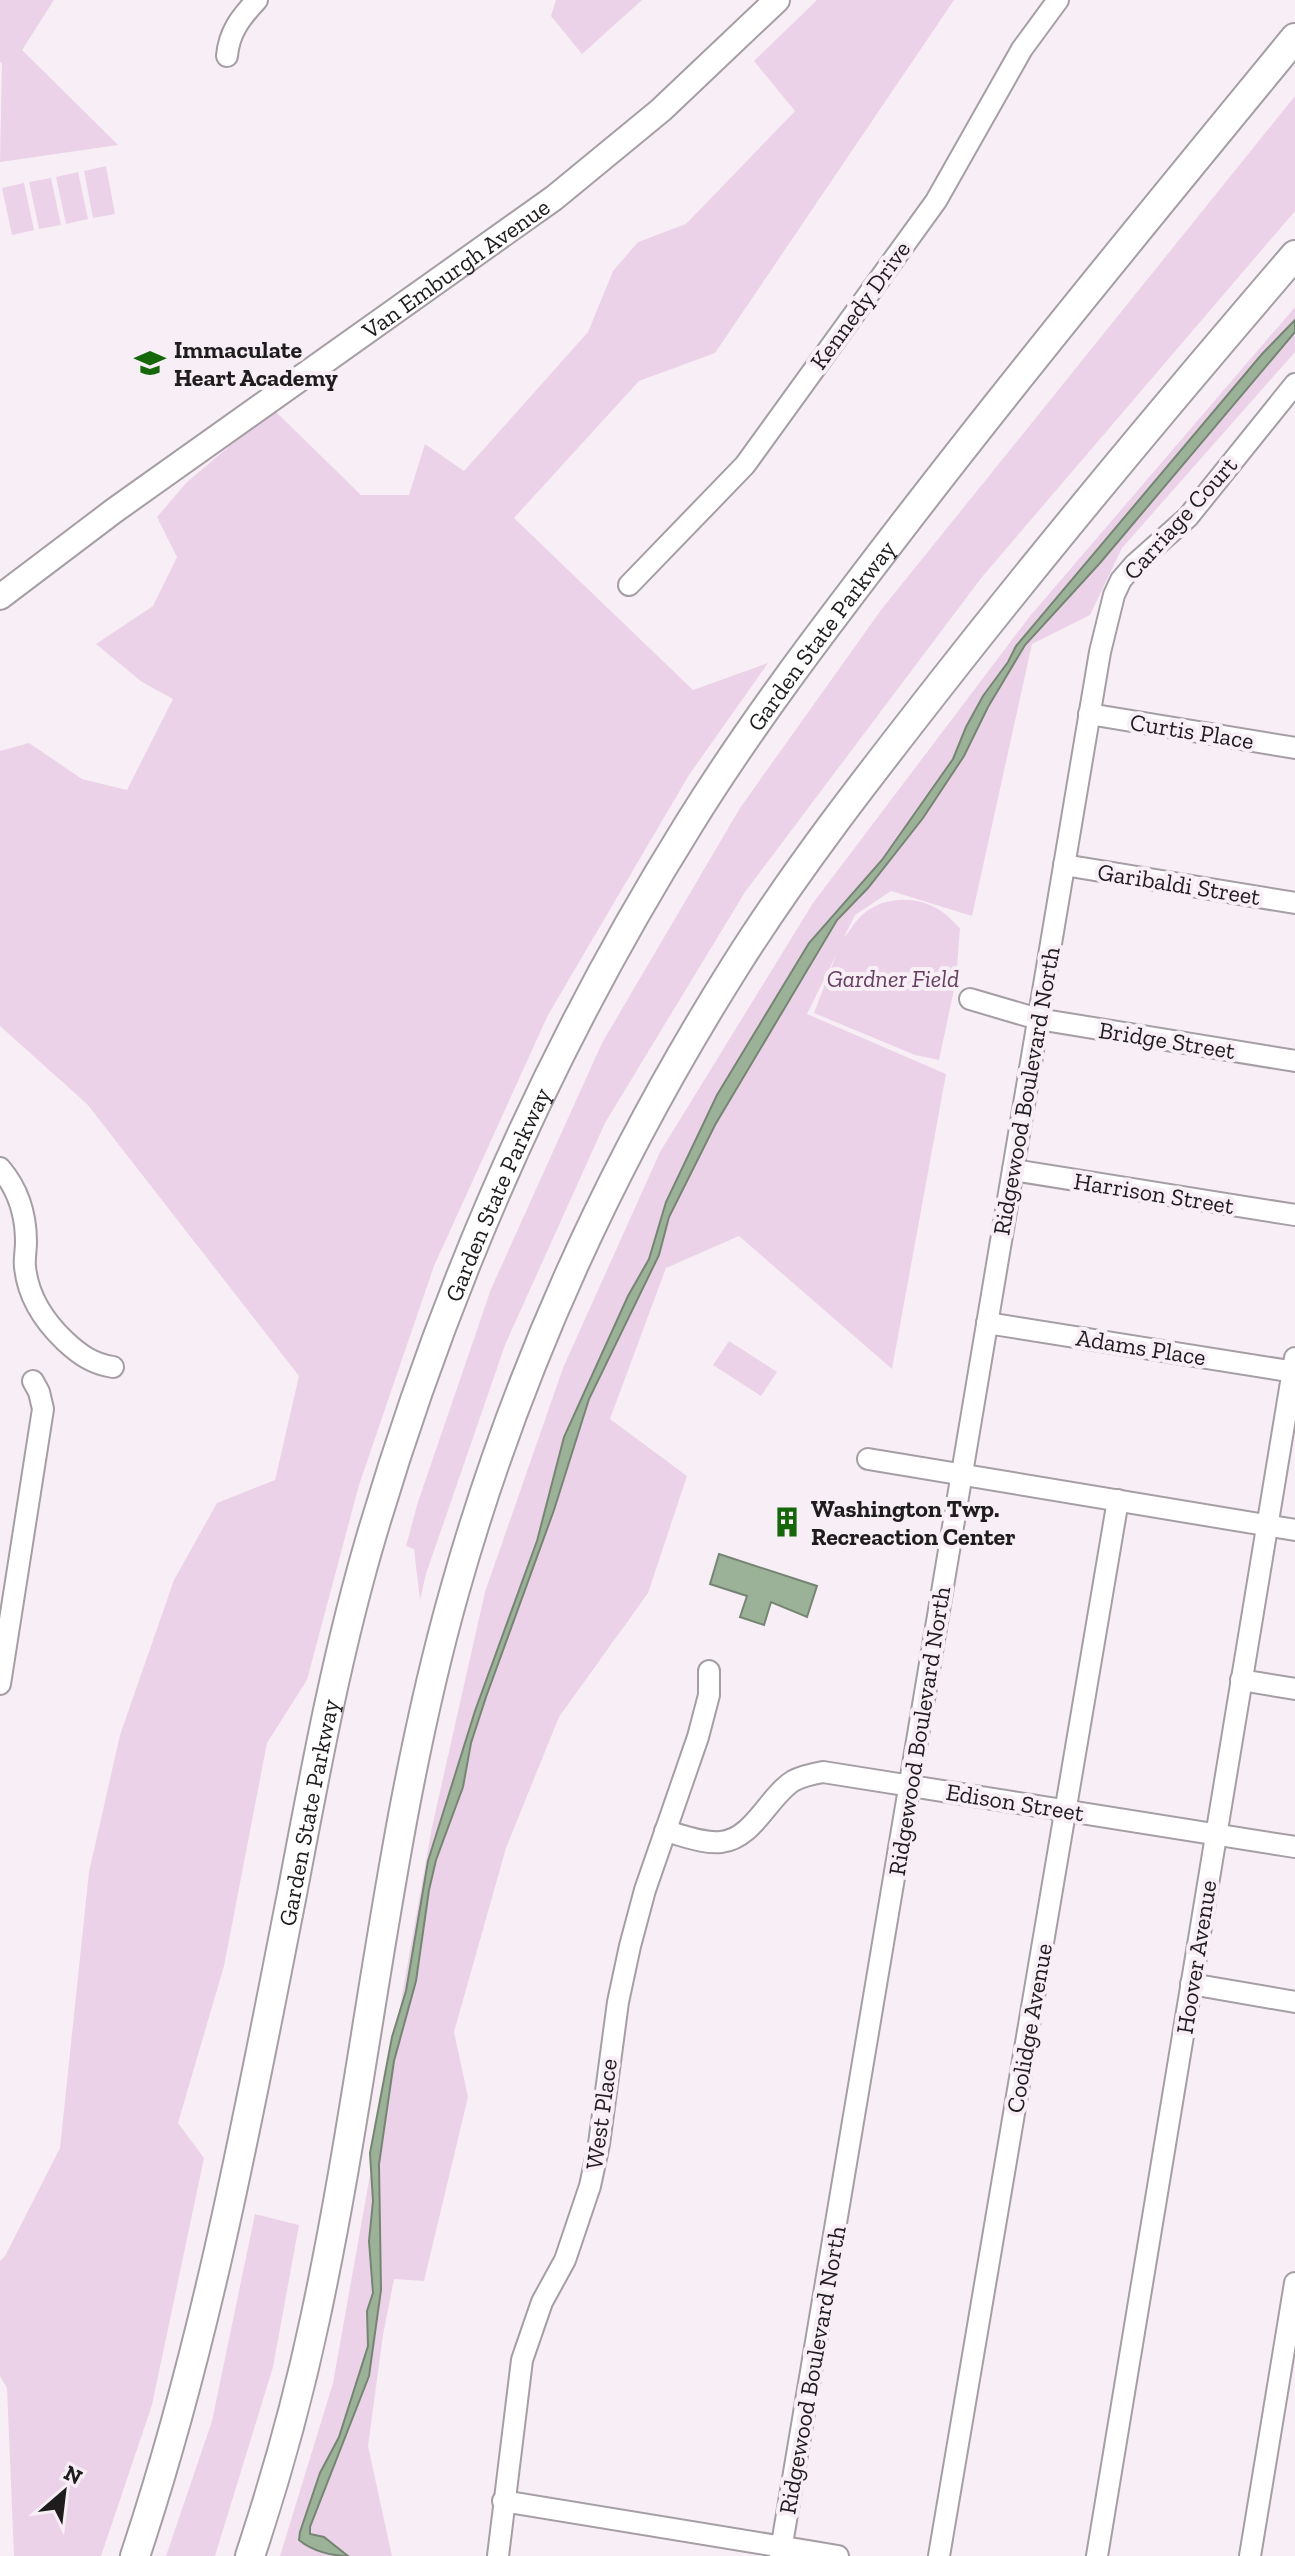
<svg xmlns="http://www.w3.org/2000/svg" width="1295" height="2556" viewBox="0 0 1295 2556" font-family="'Zilla Slab',serif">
<rect width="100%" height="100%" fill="#f7eff5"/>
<g fill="#ecd2e8">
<polygon points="0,0 54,0 22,50 118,145 0,162 2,63 0,62"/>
<polygon points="556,0 642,0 582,54 551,16"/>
<polygon points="817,0 954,0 715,353 639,381 514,518 693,690 768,663 689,775 548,1015 434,1266 359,1485 307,1680 267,1743 224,1966 178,2123 204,2158 152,2405 101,2556 14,2556 7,2388 0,2376 0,2261 5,2256 60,2148 89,1872 120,1735 174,1580 217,1503 275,1480 299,1376 87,1104 0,1026 0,751 29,743 82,779 127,790 173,699 142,682 96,644 153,606 177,557 157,517 186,483 273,409 361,495 409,495 425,444 464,471 588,332 613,271 638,242 686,224 795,111 754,61"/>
<polygon points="1295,96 1295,211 982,577 745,892 605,1123 505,1345 426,1574 420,1600 414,1549 406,1546 418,1502 491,1289 602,1043 740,808 881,610"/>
<polygon points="106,166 115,214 93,218 84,171"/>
<polygon points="78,172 88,219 66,224 56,177"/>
<polygon points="51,178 61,225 39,229 29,182"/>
<polygon points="24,183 34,230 12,235 2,188"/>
<path d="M 1295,307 L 1295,352 L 1122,548 L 1090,615 L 1032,644 L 972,916 L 891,891 L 855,915 L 844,937 C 849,933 853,924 859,918 C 879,896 917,894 941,911 C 948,915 954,923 960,928 L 956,980 L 939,1060 L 915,1055 L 814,1013 L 836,955 L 807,1014 L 946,1074 L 892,1369 L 739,1236 L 666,1268 L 610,1419 L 687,1476 L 648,1593 L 559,1717 L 506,1848 L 454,2032 L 468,2097 L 424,2281 L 394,2279 L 383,2335 L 368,2446 L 392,2556 L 280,2556 L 333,2383 L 432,1827 L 485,1592 L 563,1368 L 660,1152 L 813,903 L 1030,616 Z"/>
<polygon points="729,1341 777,1372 761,1396 713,1365"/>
<polygon points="255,2214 299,2225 273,2367 215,2556 166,2556 212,2421"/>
</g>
<g fill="#9bb298" stroke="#768573" stroke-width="2">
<path d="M 1295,320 L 1295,332 L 1100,563 L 1025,645 L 988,707 L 964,756 L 923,818 L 868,888 L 837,920 L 715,1125 L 669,1217 L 659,1255 L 589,1399 L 554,1510 L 486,1697 L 471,1743 L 463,1787 L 436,1860 L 429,1890 L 416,1981 L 394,2061 L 379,2164 L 381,2290 L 369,2376 L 310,2527 L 310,2534 L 324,2537 L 348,2556 C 332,2556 312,2551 299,2540 L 300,2532 L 320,2473 L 339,2437 L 368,2346 L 367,2311 L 373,2293 L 369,2241 L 373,2201 L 370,2153 L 392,2037 L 406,1991 L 428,1861 L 475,1711 L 537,1541 L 564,1437 L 628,1296 L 649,1259 L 666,1202 L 717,1095 L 809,943 L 882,860 L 953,759 L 966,727 L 983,696 L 1008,662 L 1016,646 L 1262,354 Z"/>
<polygon points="719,1554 817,1586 807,1617 771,1602 764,1625 740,1617 747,1596 710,1584"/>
</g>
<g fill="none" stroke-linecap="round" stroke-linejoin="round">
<g stroke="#a59ea4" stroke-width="24">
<g id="minor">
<path d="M 227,56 C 229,32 241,17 257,0"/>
<polyline points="629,585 745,465 936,201 1022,49 1058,0"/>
<polyline points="1089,714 1295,748"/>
<polyline points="1064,865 1295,903"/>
<polyline points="970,999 1038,1019 1295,1061"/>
<path d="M 0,1168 C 18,1189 26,1215 26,1242 C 26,1251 24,1259 25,1267 C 28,1297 44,1321 65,1341 C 80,1355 93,1364 113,1367"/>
<polyline points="1013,1170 1295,1215"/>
<polyline points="987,1323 1295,1372"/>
<polyline points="868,1459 1295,1530"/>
<polyline points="1241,1680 1295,1689"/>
<polyline points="0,1684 43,1409 39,1392 33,1381"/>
<path d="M 665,1831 C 682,1835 703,1844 721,1842 C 753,1839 768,1797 793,1781 C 802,1776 812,1774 823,1772 L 1295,1847"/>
<polyline points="1191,1984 1295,2002"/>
<polyline points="503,2501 838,2556"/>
<polyline points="498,2556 522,2360 542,2302 565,2260 590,2186 599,2144 618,2002 630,1946 645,1890 698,1737 709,1695 709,1671"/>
<polyline points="780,2556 1100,652 1114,595 1121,580 1134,565 1188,517 1295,384"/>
<polyline points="939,2556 1118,1500"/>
<polyline points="1097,2556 1295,1358"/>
<polyline points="1250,2556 1295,2283"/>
</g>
</g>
<g stroke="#a59ea4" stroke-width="28">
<g id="major">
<path id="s1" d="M 0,597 L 115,510 L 554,198 L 661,110 L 777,0"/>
</g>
</g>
<g stroke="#a59ea4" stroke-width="32">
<g id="highway">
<path id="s2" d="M 135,2556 C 207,2341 248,2117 292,1894 C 315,1773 337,1652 372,1534 C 446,1284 551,1045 689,824 C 754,719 829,622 904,524 C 1031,359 1163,199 1295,38"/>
<path d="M 250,2556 C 276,2478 298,2399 315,2319 C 367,2078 387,1831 454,1593 C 516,1372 612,1162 734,968 C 796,869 868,777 940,685 C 1055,538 1174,396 1295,255"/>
</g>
</g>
<use href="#minor" stroke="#fff" stroke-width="20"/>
<use href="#major" stroke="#fff" stroke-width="24"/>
<use href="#highway" stroke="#fff" stroke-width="28"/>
</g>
<defs>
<g id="school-bare" transform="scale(2.4)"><path d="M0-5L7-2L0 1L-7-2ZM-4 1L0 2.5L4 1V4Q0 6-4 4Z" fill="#156709" stroke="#f7eff5" stroke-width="2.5" paint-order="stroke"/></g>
<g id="building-bare" transform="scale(2.4)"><path d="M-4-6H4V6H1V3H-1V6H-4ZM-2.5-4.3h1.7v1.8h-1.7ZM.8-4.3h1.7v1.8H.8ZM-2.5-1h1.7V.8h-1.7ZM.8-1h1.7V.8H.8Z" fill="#156709" stroke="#f7eff5" stroke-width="2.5" paint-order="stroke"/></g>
</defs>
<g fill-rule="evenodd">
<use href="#school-bare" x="150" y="363"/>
<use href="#building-bare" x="787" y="1522"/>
</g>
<g text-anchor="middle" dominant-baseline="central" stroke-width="8" stroke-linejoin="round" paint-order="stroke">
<g font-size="24" fill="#1f1c1e" stroke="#f7eff5">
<text stroke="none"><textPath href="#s1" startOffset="562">Van Emburgh Avenue</textPath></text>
<text transform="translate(860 305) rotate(-54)">Kennedy Drive</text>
<text transform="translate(1180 518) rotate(-48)">Carriage Court</text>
<text stroke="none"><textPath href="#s2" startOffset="2060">Garden State Parkway</textPath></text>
<text transform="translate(1192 731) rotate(9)">Curtis Place</text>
<text transform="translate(1179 884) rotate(9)">Garibaldi Street</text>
<text transform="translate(1167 1040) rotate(9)">Bridge Street</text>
<text transform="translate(1026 1091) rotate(-80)">Ridgewood Boulevard North</text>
<text transform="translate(1154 1193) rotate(9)">Harrison Street</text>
<text stroke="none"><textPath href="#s2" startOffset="1412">Garden State Parkway</textPath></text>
<text transform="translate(1141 1347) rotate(9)">Adams Place</text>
<text transform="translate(919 1731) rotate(-81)">Ridgewood Boulevard North</text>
<text transform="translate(1015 1802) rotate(9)">Edison Street</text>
<text stroke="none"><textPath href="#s2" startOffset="764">Garden State Parkway</textPath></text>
<text transform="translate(1196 1957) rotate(-81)">Hoover Avenue</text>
<text transform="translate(1029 2028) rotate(-80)">Coolidge Avenue</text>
<text transform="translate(601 2114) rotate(-82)">West Place</text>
<text transform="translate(812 2370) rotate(-80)">Ridgewood Boulevard North</text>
</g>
<g font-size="24" font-weight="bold" fill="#1f1c1e" stroke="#f7eff5" text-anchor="start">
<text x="174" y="349">Immaculate<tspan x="174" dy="28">Heart Academy</tspan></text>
<text x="811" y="1508">Washington Twp.<tspan x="811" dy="28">Recreaction Center</tspan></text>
</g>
<g font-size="24" font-style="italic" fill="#663e61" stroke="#f7eff5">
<text x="893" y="978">Gardner Field</text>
</g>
</g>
<g transform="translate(64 2492) rotate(28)" stroke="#f7eff5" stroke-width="6" paint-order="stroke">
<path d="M0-6L14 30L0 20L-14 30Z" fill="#1f1c1e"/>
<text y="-12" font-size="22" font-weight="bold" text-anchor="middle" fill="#1f1c1e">N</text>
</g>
</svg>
